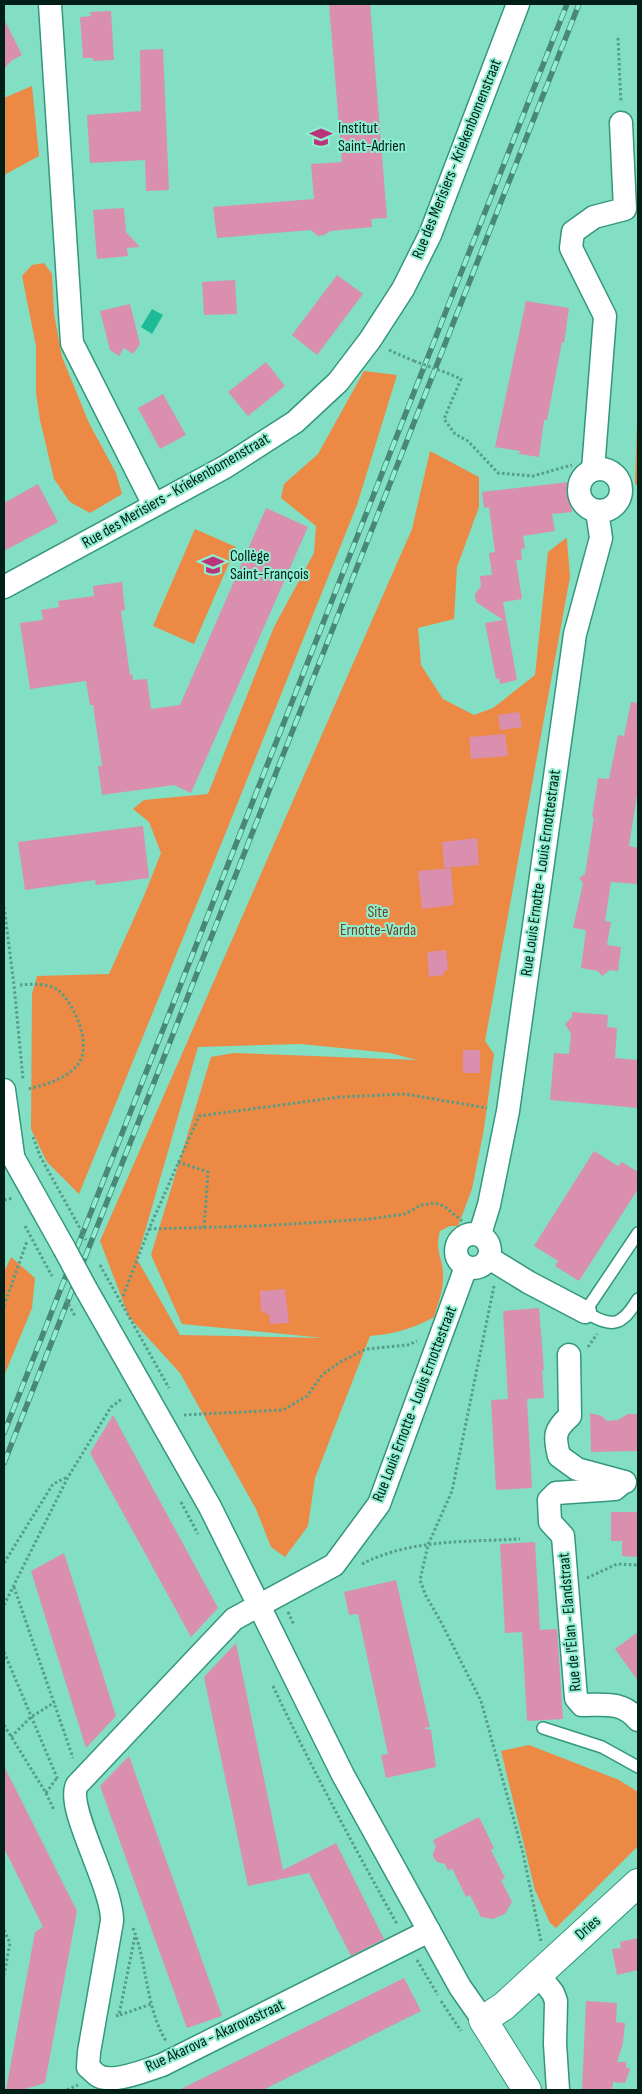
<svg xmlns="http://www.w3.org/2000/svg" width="642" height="2094" viewBox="0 0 642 2094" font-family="'Sofia Sans Condensed',sans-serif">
<rect width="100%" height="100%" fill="#82dfc3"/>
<g fill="#ec8945" fill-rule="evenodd">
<polygon points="32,86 39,156 4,175 4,98"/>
<polygon points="44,263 52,274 54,314 62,357 89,423 116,473 122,494 90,513 70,502 54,479 40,420 36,393 36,346 22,276 32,265"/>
<polygon points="364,371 397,375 357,505 224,837 79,1194 47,1162 31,1129 32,994 37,976 109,974 144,896 161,853 149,822 133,809 144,800 208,794 274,627 314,553 316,526 281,498 284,484 318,454"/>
<polygon points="638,388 638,485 635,484"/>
<path d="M 430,451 L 479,477 L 479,507 L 457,567 L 454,619 L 418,628 L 421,665 L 443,699 L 474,715 L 493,708 L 535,675 L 548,552 L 566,538 L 567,540 L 570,577 L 485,1041 L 494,1054 L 484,1129 L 472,1189 L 458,1226 L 450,1226 L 440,1231 C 434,1253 444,1258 443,1278 C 443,1291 438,1304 434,1317 C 412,1329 394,1334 370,1336 L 315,1478 L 308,1526 L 285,1557 L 271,1547 L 256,1509 L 180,1373 L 129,1317 L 100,1241 L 412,529 ZM 301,1044 L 390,1053 L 417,1060 L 234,1053 L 211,1057 L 151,1255 L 182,1324 L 324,1338 L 180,1335 L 137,1259 L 198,1047 Z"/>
<polygon points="195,529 236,547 194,644 153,626"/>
<polygon points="11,1257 35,1278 32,1308 4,1376 4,1272"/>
<polygon points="529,1745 619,1780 638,1792 638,1846 556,1928 550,1923 535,1890 501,1751"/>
</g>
<polygon fill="#1dba98" points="152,309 163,315 152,334 141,327"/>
<g fill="#da8faf">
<polygon points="329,4 370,4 387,218 371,219 372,227 331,231 324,235 318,236 311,230 217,238 213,207 314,199 311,164 342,162"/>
<polygon points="111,11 114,60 93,61 93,58 83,58 80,17 91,16 90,12"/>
<polygon points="4,19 22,55 11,61 4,69"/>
<polygon points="163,49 169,190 146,191 145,160 90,163 87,115 141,111 140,50"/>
<polygon points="124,208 126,232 140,247 127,248 128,256 97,259 93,210"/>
<polygon points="337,275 363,294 317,355 292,335"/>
<polygon points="235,280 237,314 204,315 202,282"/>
<polygon points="526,301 569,308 564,343 562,342 547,420 544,420 539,457 519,454 520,451 495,447"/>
<polygon points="130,304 140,344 133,354 124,348 119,356 110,350 100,311"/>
<polygon points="266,362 285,386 248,416 228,392"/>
<polygon points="163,394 186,435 160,449 138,408"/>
<polygon points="569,482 572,512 552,514 555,531 523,536 525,548 521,549 522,560 516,560 522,599 503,602 517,680 500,684 499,678 496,679 485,623 503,620 476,602 475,594 481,586 480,576 492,575 489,553 495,552 489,507 484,508 482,492"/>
<polygon points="38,484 58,522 4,551 4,503"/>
<polygon points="266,508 308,527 191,793 174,785 102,795 98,766 102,766 93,705 90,705 86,681 30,689 20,623 43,620 41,610 59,607 58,601 94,596 93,586 122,582 125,610 121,611 130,675 132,674 133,680 147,679 151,709 180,705"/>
<polygon points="631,702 638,703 638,795 637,795 629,846 638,848 638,884 611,882 605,921 611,922 607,945 621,947 618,971 610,970 602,976 598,971 581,968 586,930 573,928 583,883 579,878 585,874 594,817 592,817 598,778 609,779 618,735 624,736"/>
<polygon points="519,712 522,727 500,730 498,715"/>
<polygon points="505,734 508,756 471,759 469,737"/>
<polygon points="143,826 149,878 96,885 95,880 25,890 18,842"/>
<polygon points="477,838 479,865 444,868 442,842"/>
<polygon points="451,868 454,905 422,909 418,871"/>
<polygon points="446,950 448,970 444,971 444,975 429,977 427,952"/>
<polygon points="572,1012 608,1015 607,1027 617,1028 615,1058 638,1060 638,1108 550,1100 554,1053 569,1054 571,1034 565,1024 572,1017"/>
<rect x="463" y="1050" width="17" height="23"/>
<polygon points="594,1151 618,1166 622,1162 638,1172 638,1189 579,1281 555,1266 558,1261 534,1246"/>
<polygon points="285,1289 289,1323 270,1324 269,1314 265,1314 265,1311 261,1312 260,1291"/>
<polygon points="539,1308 544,1370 542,1370 544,1398 527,1399 532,1488 496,1490 491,1400 508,1399 503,1311"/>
<polygon points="590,1413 602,1416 607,1421 618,1420 628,1414 638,1414 638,1451 591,1452"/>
<polygon points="113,1415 218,1608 191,1637 90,1453"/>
<polygon points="611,1512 638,1512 638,1557 622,1556 622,1541 611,1541"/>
<polygon points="535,1542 540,1630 557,1629 563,1719 527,1721 522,1632 505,1633 500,1544"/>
<polygon points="64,1553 116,1716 86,1748 31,1571"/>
<polygon points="396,1580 430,1727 423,1728 431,1730 436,1767 386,1778 381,1755 388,1754 358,1614 349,1615 344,1592"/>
<polygon points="638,1632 638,1681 615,1649"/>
<polygon points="236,1643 283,1870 336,1843 384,1939 351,1956 309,1873 248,1886 204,1677"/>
<polygon points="129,1756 222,2016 187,2028 100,1786"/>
<polygon points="4,1766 77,1911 45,2083 22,2090 6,2090 35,1932 43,1927 4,1848"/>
<polygon points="479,1817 494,1848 491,1850 505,1878 501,1880 512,1902 505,1914 493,1919 481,1917 470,1895 466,1897 452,1868 448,1871 445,1864 437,1862 433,1857 433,1853 436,1847 433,1840"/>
<polygon points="638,1938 638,1970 617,1975 612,1949 621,1948 620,1942"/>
<polygon points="404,1978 421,2011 263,2090 179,2090"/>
<polygon points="586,2001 617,2003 616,2022 625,2023 623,2043 617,2062 626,2062 626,2067 630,2069 625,2083 613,2082 612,2090 582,2090"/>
</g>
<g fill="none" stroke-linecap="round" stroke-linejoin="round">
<g stroke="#34967d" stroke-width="14">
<g id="lane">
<path d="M 638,1233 L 585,1312 C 612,1328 621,1327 638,1299"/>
<polyline points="543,1728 602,1747 638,1767"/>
</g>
</g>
<g stroke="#34967d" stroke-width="25">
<g id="street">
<polyline points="50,4 72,343 154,505"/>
<circle cx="600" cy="490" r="21"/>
<polyline points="593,470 605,316 571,248 573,232 594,217 625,209 621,123"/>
<polyline points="4,587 225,467 295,422 338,382 370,340 403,289 430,235 518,4"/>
<polyline points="4,1090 13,1155"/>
<polyline points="4,1141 64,1248"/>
<circle cx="473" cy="1251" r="17"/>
<polyline points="480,1234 489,1205 508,1111 575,634 601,538 597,511"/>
<polyline points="489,1258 528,1282 585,1312"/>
<polyline points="86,1289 210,1507 343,1775 460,1987 483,2020"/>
<path d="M 569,1355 L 570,1416 C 554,1430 554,1436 559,1456 L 577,1469 L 625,1482"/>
<path d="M 623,1482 L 615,1489 L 556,1493 L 549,1500 L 550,1522 L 563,1536 L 576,1698 L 582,1705 C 605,1705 622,1701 638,1720"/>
<path d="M 429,1931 L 162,2065 C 146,2070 112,2085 97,2075 C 94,2073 91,2069 88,2067 L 89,2052 L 112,1921 C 113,1887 65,1807 77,1785 L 234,1619 L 334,1565 L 379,1504 L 466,1267"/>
<polyline points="539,1975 553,1993 556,2001 555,2044 558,2090"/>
</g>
</g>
<g stroke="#34967d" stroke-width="30">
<polyline id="secondary" points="527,2090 483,2020 504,2006 638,1883"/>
</g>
<g stroke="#569d88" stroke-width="3" stroke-dasharray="2.5 2.5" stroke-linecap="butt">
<polyline points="618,38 621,103"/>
<polyline points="389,350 414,361"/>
<polyline points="447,373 461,379 444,419 455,434 468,441 498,473 533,476 572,465"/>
<polyline points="4,907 14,985 23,1079"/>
<path d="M 20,985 C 32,984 48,983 58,990 C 74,1003 92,1044 79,1063 C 69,1078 45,1085 28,1089"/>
<polyline points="33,1137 40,1156 76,1221"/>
<polyline points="178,1162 208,1172 204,1228"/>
<polyline points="4,1200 13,1198"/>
<polyline points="25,1226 52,1276"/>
<polyline points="149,1229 257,1226 370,1219 405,1214 421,1205 435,1203 444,1206 462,1221"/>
<polyline points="100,1265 169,1388"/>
<polyline points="494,1286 452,1491 428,1545 420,1580 426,1596 441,1622 481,1701 523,1853 541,1941"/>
<polyline points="123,1296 149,1229 199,1116 340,1097 405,1094 487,1108"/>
<polyline points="4,1306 27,1241"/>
<polyline points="588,1347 597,1334"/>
<polyline points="184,1415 283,1410 307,1396 323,1374 342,1361 366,1349 408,1345 417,1341"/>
<polyline points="181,1502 198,1534"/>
<polyline points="4,1563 53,1484 67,1477"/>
<path d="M 362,1564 C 410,1539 468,1542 520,1539"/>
<polyline points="587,1578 617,1564 638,1565"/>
<polyline points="14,1587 73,1758"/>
<polyline points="4,1605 68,1477 111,1407 122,1399"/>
<polyline points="288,1612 294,1625"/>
<polyline points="4,1652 58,1780"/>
<path d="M 273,1686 C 311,1767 353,1845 397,1924"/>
<polyline points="4,1725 46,1793 54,1810"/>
<polyline points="11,1737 31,1717 55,1702"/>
<polyline points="46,1793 56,1779"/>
<path d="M 133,1928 C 148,1965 145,2006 166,2041"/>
<polyline points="4,1930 10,1943 4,1975"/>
<polyline points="417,1960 438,1995"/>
<polyline points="441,2001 461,2031"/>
<polyline points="120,2015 151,2004"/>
<polyline points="116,2016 119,2015 135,1936"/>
<polyline points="67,2090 78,2085"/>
</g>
<use href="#lane" stroke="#fff" stroke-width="11"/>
<use href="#street" stroke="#fff" stroke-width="22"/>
<use href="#secondary" stroke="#fff" stroke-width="28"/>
<g stroke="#488875" stroke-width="5.5">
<g id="rail">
<polyline points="4,1433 567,4"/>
<polyline points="4,1463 579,4"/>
</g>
</g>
<use href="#rail" stroke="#8fedd0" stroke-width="4" stroke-dasharray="11" stroke-linecap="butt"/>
<g stroke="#34967d" stroke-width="25" stroke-linecap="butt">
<polyline id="street-bridge" points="64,1248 86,1289"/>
</g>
<g stroke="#569d88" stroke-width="3" stroke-dasharray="2.5 2.5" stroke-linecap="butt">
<polyline points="414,361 447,373"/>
<polyline points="76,1221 86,1240"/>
<polyline points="66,1300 75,1316"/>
</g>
<use href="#street-bridge" stroke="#fff" stroke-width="22"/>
</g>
<defs>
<g id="school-bare" transform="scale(1.725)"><path d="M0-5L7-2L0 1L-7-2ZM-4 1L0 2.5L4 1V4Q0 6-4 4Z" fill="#b9347a" stroke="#8fedd0" stroke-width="2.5" paint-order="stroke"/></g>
</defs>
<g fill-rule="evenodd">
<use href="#school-bare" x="321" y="137"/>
<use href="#school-bare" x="213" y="565"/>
</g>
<g text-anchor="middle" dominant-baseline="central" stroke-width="4" stroke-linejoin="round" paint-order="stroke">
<g font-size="16" fill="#011f17" stroke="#8fedd0" text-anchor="start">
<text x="338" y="128">Institut<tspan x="338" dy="18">Saint-Adrien</tspan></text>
<text x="230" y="556">Collège<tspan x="230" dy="18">Saint-François</tspan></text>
</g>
<g font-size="16" fill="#011f17" stroke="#8fedd0">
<text transform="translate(457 159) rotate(-68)">Rue des Merisiers - Kriekenbomenstraat</text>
<text transform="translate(176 491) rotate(-30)">Rue des Merisiers - Kriekenbomenstraat</text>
<text transform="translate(541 873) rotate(-82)">Rue Louis Ernotte - Louis Ernottestraat</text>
<text transform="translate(415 1404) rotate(-69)">Rue Louis Ernotte - Louis Ernottestraat</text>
<text transform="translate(570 1622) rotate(-95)">Rue de l'Élan - Elandstraat</text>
<text transform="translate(588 1928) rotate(-42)">Dries</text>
<text transform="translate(215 2036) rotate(-25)">Rue Akarova - Akarovastraat</text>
</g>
<g font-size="16" fill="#724425" stroke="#8fedd0">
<text x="378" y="912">Site<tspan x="378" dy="18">Ernotte-Varda</tspan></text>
</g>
</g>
<rect width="642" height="2094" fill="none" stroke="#011f17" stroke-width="10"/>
</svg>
